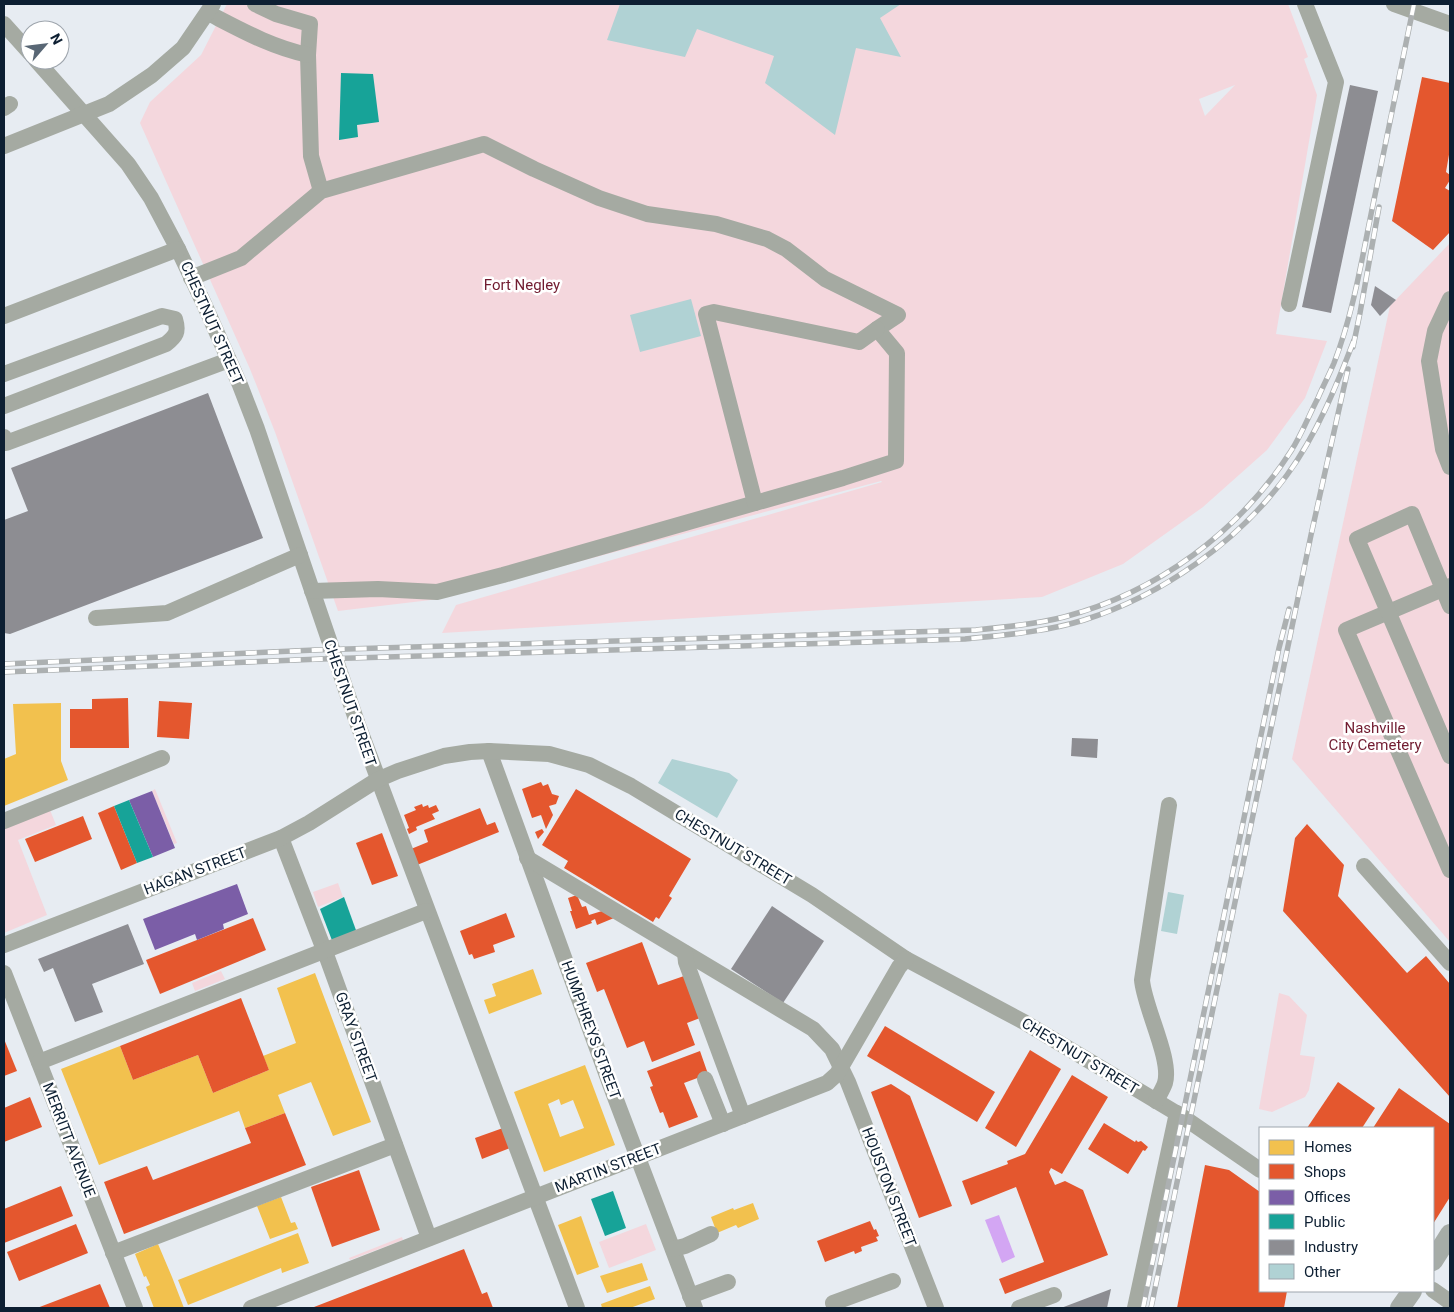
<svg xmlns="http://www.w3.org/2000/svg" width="1454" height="1312" viewBox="0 0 1454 1312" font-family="Roboto,sans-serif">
<rect width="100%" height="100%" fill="#e7ecf2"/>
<g fill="#f4d7dd" fill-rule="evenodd">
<path d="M 227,4 L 1288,4 L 1308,57 L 1304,59 L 1317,95 L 1276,334 L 1327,341 L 1305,398 L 1267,450 L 1203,507 L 1123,564 L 1042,597 L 442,633 L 456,605 L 882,482 L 881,481 L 439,599 L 338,611 L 275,432 L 250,369 L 140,123 L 150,102 L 201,55 ZM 1235,85 L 1205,116 L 1199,99 Z"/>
<polygon points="1450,243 1450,942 1292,759 1390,306"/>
<polygon points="155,789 177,843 174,844 152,791"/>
<polygon points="50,810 56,825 18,840 47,915 4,933 4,828"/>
<polygon points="338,883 343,897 318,907 313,892"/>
<polygon points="221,971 225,979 195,991 192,983"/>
<polygon points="1279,993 1289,996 1307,1015 1300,1055 1315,1057 1309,1090 1305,1097 1272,1112 1259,1109"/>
<polygon points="646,1224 656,1250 609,1268 599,1242"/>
<polygon points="402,1237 403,1240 350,1260 349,1258"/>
</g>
<polygon fill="#d3a6f3" points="999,1215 1015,1257 1002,1263 985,1220"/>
<g fill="#f2c14e" fill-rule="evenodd">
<polygon points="61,703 61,761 68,780 4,806 4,759 16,754 13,704"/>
<polygon points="533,969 542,994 489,1014 484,1000 496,996 492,984"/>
<polygon points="315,973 371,1122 333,1136 311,1082 278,1095 285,1113 245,1128 239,1111 99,1165 61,1069 120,1046 133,1080 198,1055 213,1093 269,1070 263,1056 296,1043 277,988"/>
<path d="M 585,1065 L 615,1145 L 544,1172 L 514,1092 ZM 559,1099 L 561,1105 L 573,1100 L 584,1128 L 560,1137 L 548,1104 Z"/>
<polygon points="281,1197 291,1223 295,1222 298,1229 270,1239 257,1206"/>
<polygon points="753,1203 759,1219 738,1228 736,1225 717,1233 711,1217 733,1208 734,1210"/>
<polygon points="581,1216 599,1267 577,1275 558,1225"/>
<polygon points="298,1233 309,1263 282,1273 281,1268 188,1305 178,1280"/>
<polygon points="158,1244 172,1277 184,1308 154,1308 146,1287 150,1285 146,1276 144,1277 135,1254"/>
<polygon points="642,1263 648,1280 607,1293 600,1276"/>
<polygon points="650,1286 655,1299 630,1308 602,1308 601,1304"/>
</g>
<g fill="#e4572e">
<polygon points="1422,77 1450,83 1450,149 1446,172 1450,175 1450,180 1445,188 1450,191 1450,232 1433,250 1392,221"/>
<polygon points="128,698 129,748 70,748 70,709 92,709 92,699"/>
<polygon points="159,701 192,703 189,739 157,737"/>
<polygon points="541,782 543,786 548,784 552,794 559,796 556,804 549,806 553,815 546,829 541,815 532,818 522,789"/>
<polygon points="576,789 691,859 669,896 672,898 659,919 656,917 653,922 564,868 568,861 542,845"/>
<polygon points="422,804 423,807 428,805 429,808 436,805 439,811 432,814 435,819 416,827 417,830 409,834 407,829 409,828 404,815 416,810 414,807"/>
<polygon points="114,806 137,863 121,870 98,813"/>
<polygon points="480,808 487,825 495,822 499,832 417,865 411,849 428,842 424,830"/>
<polygon points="83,816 92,839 35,862 25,839"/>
<polygon points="1307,824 1344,865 1338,896 1407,973 1426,956 1450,984 1450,1097 1283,911 1295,838"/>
<polygon points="542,829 544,832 538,839 535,832"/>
<polygon points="382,833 398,876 372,885 356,843"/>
<polygon points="577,895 582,907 586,906 589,915 602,911 614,918 597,925 595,919 591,921 592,923 576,929 570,911 572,911 568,898"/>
<polygon points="506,913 515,937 493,945 495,952 474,959 472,954 469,955 460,931"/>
<polygon points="253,918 266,950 160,994 146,960"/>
<polygon points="642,942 658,985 684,976 700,1018 687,1023 695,1045 652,1062 644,1041 627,1048 604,989 597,992 586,963"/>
<polygon points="241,998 269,1070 213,1093 198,1055 133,1080 120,1046"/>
<polygon points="885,1026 995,1092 977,1122 867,1056"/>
<polygon points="4,1039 17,1071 4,1076"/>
<polygon points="1030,1050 1061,1069 1016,1147 985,1128"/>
<polygon points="700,1051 708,1074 684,1083 698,1117 669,1128 663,1112 660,1113 650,1087 653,1086 647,1071"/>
<polygon points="1072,1075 1108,1097 1062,1174 1051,1168 1049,1172 1055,1185 1065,1181 1083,1190 1108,1255 1005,1294 999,1279 1044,1262 1016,1187 971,1205 962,1181 1008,1164 1007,1161 1025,1154"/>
<polygon points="1338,1082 1375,1108 1362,1128 1307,1128"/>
<polygon points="891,1084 910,1096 952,1206 919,1218 871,1092"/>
<polygon points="1399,1088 1450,1124 1450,1197 1433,1224 1433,1128 1373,1128"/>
<polygon points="30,1097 42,1127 4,1142 4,1108"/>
<polygon points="285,1113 306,1165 124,1234 104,1182 147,1166 153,1180 251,1143 245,1128"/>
<polygon points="1104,1123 1135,1142 1136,1140 1138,1142 1141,1141 1148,1147 1145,1151 1143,1150 1128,1174 1088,1149"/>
<polygon points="503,1128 510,1148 482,1159 475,1138"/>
<polygon points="1205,1165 1229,1170 1260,1192 1260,1291 1287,1291 1284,1308 1177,1308"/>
<polygon points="359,1170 380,1230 332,1247 311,1187"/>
<polygon points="61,1186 73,1216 4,1243 4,1209"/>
<polygon points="870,1221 874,1230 876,1229 879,1236 876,1237 878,1241 861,1247 862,1251 855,1254 854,1251 825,1262 817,1241"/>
<polygon points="76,1224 88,1253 19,1281 7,1252"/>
<polygon points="464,1249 482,1294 487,1292 493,1308 314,1308 314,1307"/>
<polygon points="100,1284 110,1308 37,1308"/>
</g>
<g fill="#7b5ea7">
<polygon points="152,791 175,848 153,857 129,800"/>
<polygon points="237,884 248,914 223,924 224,929 197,940 195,934 155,950 143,919"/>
</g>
<g fill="#17a398">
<polygon points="341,73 373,74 379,122 357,125 358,137 339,140"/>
<polygon points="129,800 153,857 137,863 114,806"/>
<polygon points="344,897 357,933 333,943 320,909"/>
<polygon points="613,1191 626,1228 605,1236 591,1199"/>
</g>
<g fill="#8d8d92">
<polygon points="1350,85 1378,91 1331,313 1302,307"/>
<polygon points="1375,286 1396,300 1380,316 1371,305"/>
<polygon points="208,393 263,538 10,634 4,633 4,520 28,511 11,468"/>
<polygon points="1072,738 1098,739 1097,758 1071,756"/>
<polygon points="772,906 824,941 783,1003 731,969"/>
<polygon points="128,924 144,964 92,984 103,1012 75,1022 53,968 44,972 38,959"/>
<polygon points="1111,1289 1107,1308 1061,1308"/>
</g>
<g fill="#b0d2d4">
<polygon points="620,4 901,4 880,18 901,57 856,48 835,135 765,83 774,56 697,29 685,57 607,40"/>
<polygon points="691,299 701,336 640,352 630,315"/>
<polygon points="672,759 729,773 738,780 717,818 658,783"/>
<polygon points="1168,892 1184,895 1177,934 1161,931"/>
</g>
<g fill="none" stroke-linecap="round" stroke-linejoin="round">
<g stroke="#a5aaa2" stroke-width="16">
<polyline points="255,4 276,14 310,24 308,55 311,156 321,191"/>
<polyline points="1394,4 1450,24"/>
<path d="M 208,13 C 241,30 271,47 308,55"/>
<polyline points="4,24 30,53"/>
<polyline points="36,60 128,164 151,198 178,249 205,306 240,385 257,429 358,725 577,1308"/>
<polyline points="4,108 10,104"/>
<polyline points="4,146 109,104 152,75 183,48 213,4"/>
<polyline points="191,278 241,258 321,191 484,144 534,169 599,198 647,214 716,224 767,239 786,249 825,279 898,315 877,329 897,353 896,461 843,478 503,575 437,592 378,589 312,591"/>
<polyline points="1450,299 1435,331 1429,361 1443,449 1450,467"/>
<polyline points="1289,304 1336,82 1305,4"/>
<polyline points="4,316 178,249"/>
<path d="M 4,374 L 162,316 L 175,319 C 179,332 176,336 166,344 L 4,406"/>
<polyline points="4,437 6,443 229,360"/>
<polyline points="755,503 706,314 714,312 859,342 877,329"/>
<polyline points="1450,586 1346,630 1450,870"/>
<polyline points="1450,606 1412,514 1357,539 1450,756"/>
<polyline points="96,618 167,613 300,555"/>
<polyline points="489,751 610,1084 695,1308"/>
<polyline points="4,821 162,758"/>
<polyline points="281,838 328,960 429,1238"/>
<polyline points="527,858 813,1029 832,1049 848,1082 936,1308"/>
<polyline points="1364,866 1450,963"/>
<polyline points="4,945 281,838 309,823 377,780 398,771 444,756 470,752 489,751 549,754 589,765 631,786 812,895 906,959 1024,1022 1183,1117 1260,1170"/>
<polyline points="685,953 686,962 743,1116"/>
<polyline points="4,973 135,1308"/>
<polyline points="39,1062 426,911"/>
<polyline points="705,1079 723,1124"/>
<path d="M 1156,1101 C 1159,1095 1163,1089 1165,1083 C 1172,1059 1144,1007 1142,980 L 1169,805"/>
<polyline points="673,1249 685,1246 711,1234"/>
<polyline points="113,1253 395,1145"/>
<polyline points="1433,1290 1450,1302"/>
<polyline points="690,1296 728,1282"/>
<polyline points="251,1308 827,1083 837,1074 899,967 906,959"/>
<polyline points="835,1308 833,1303 893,1281"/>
<polyline points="1019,1308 1054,1295"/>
<polyline points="1135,1308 1177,1113"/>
</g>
<g stroke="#a6aca7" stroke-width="20">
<polyline points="1433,1261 1450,1234"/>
<polyline points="1400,1308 1412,1291"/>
</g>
<g stroke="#acb0b1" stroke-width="5.5">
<g id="rail">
<polyline points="1353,347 1360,313 1379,207"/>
<path d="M 4,664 L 315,650 L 976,630 C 1006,627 1036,624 1064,617 C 1158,592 1239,532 1291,451 C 1302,434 1309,415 1318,398 C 1323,386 1329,375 1334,363 C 1355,309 1363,251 1375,195 C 1388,131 1401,67 1414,4"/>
<path d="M 4,672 L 321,659 L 965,639 C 1005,635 1045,632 1084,620 C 1163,595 1238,542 1287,475 C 1317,434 1336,387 1354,340"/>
<polyline points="1143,1308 1279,648 1289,609"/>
<polyline points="1151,1308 1311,535 1348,369"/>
</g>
</g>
<use href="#rail" stroke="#fff" stroke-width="4" stroke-dasharray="11" stroke-linecap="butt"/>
</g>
<g text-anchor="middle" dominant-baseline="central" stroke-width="5" stroke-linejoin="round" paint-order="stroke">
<g font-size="15" fill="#711c30" stroke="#fff">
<text x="522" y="285">Fort Negley</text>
<text x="1375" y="728">Nashville<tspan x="1375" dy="17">City Cemetery</tspan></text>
</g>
<g font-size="15" fill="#0d1f32" stroke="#fff">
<text transform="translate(212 323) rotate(66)">CHESTNUT STREET</text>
<text transform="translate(350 703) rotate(71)">CHESTNUT STREET</text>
<text transform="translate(733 847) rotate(31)">CHESTNUT STREET</text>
<text transform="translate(195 871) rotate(-21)">HAGAN STREET</text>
<text transform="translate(591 1030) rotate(70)">HUMPHREYS STREET</text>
<text transform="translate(356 1037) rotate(70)">GRAY STREET</text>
<text transform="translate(1080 1056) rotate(31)">CHESTNUT STREET</text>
<text transform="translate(69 1140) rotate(69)">MERRITT AVENUE</text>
<text transform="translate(608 1168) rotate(-21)">MARTIN STREET</text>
<text transform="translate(889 1187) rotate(69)">HOUSTON STREET</text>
</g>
</g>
<rect width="1454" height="1312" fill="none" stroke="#0d1f32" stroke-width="10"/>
<rect x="1259" y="1127" width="175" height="165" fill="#ffffff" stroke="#9ea5ad"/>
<rect x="1269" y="1140" width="25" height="15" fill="#f2c14e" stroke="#9ea5ad"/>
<text x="1304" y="1152" font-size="15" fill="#0d1f32">Homes</text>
<rect x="1269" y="1164" width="25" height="15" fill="#e4572e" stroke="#9ea5ad"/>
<text x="1304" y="1177" font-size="15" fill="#0d1f32">Shops</text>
<rect x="1269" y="1190" width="25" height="15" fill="#7b5ea7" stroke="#9ea5ad"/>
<text x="1304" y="1202" font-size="15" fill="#0d1f32">Offices</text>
<rect x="1269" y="1214" width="25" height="15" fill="#17a398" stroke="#9ea5ad"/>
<text x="1304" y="1227" font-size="15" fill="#0d1f32">Public</text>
<rect x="1269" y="1240" width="25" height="15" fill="#8d8d92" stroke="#9ea5ad"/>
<text x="1304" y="1252" font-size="15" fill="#0d1f32">Industry</text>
<rect x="1269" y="1264" width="25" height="15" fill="#b0d2d4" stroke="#9ea5ad"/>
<text x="1304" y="1277" font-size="15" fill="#0d1f32">Other</text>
<g transform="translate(45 45) rotate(62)"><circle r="24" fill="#ffffff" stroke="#9ea5ad"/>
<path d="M0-4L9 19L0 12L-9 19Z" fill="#596775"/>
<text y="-8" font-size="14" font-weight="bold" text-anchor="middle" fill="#0d1f32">N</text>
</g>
</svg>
